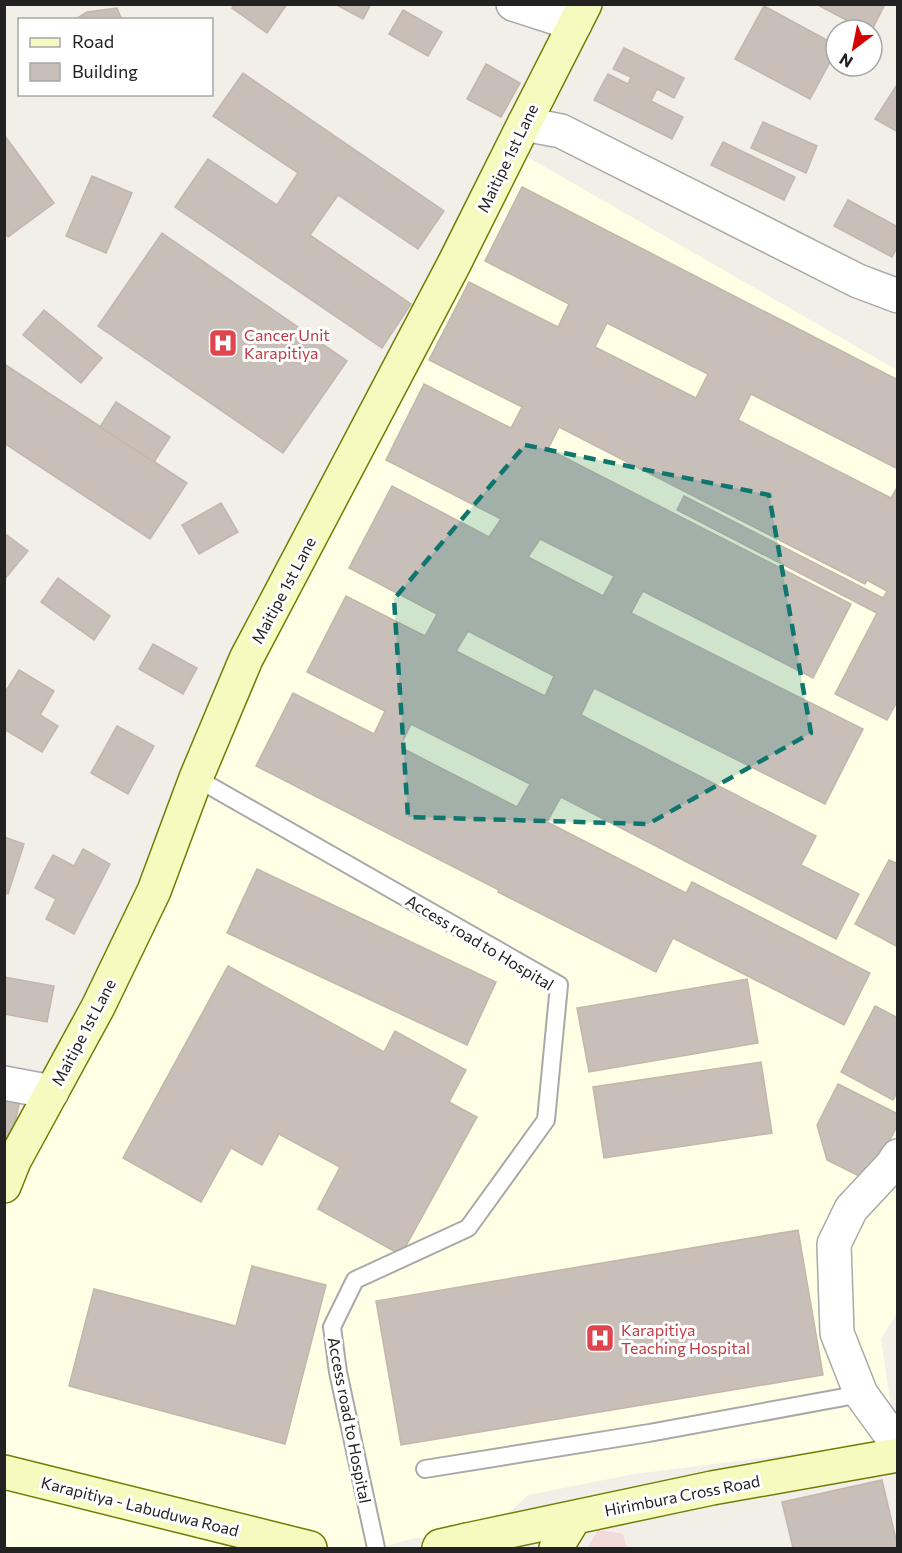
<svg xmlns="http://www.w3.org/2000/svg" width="902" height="1553" viewBox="0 0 902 1553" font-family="Commissioner,sans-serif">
<rect width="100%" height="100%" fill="#f2efe9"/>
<polygon fill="#f2dad9" points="598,1530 623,1534 627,1548 587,1548"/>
<polygon fill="#ffffe5" points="512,148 897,370 898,1311 881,1339 896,1441 634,1474 528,1495 485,1535 415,1538 378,1548 5,1548 4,1186 173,836"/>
<g fill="#c7bfb8" stroke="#c4b6ab" stroke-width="1.5" fill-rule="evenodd">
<polygon points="235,4 287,4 267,33 232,8"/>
<polygon points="335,4 371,4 363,19"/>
<polygon points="816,4 885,4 872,30 865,30"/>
<polygon points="764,6 836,45 836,51 810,99 735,59"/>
<polygon points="117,8 122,20 74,20 87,12"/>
<polygon points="403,10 442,32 428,56 389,34"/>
<polygon points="624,48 684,78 674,98 657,89 651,101 683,117 672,139 594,100 608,74 628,84 631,77 613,69"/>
<polygon points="486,64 520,83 501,117 467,99"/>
<polygon points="243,73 444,211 418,249 338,195 310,235 411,304 382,348 175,207 208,159 277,205 298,173 213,116"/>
<polygon points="898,83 898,132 875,119"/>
<polygon points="763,122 817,146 806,173 751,148"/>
<polygon points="5,136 54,203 8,237 4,232"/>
<polygon points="723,142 795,177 784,200 711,165"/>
<polygon points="92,176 132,193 106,253 66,236"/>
<path d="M 522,187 L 898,380 L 898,469 L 751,394 L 738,420 L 891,498 L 898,486 L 898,700 L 887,720 L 835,694 L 877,613 L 677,510 L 684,496 L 883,598 L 887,591 L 867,580 L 865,584 L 559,427 L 548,449 L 851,604 L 813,678 L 643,591 L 631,613 L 863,729 L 825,804 L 594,688 L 581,715 L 816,836 L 801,865 L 859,894 L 836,939 L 561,797 L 547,822 L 686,893 L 692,882 L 870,973 L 844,1025 L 673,938 L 656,972 L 498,892 L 499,890 L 256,766 L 293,693 L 374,734 L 385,711 L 307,672 L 346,596 L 425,636 L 437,614 L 349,568 L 392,486 L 489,537 L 501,519 L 386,460 L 424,384 L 511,428 L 522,407 L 429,360 L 469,282 L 558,327 L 569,304 L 485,261 ZM 607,323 L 708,374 L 696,398 L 595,347 ZM 540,539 L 614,576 L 603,596 L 528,557 ZM 468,631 L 554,676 L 545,696 L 456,651 ZM 411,724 L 530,784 L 517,807 L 400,747 Z"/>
<polygon points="848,200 898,227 898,246 892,257 834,226"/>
<polygon points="162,233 347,361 283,453 98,326"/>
<polygon points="44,310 102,358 81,383 23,335"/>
<polygon points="4,364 187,483 150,539 4,443"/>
<polygon points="116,402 170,437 154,462 100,427"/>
<polygon points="221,503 238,532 199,554 182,525"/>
<polygon points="4,533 28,551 4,580"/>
<polygon points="58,578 110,616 94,640 41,602"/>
<polygon points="153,644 197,668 183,694 139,669"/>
<polygon points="19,670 54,691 40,715 58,726 42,752 4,729 4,694"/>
<polygon points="117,726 154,746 128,794 91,773"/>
<polygon points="4,837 24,844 8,894 4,892"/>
<polygon points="83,849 110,864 74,934 46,919 56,899 35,888 53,855 74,866"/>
<polygon points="889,860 898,864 898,947 855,924"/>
<polygon points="257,869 496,982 467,1045 227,933"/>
<polygon points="228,966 384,1052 395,1031 466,1070 449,1102 477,1117 401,1255 318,1209 340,1167 279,1134 262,1165 231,1148 201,1202 123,1158"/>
<polygon points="4,977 54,986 47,1022 4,1014"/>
<polygon points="747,979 758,1043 589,1072 577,1008"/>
<polygon points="875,1006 898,1018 898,1091 893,1100 841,1072"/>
<polygon points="761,1062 772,1133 604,1158 593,1087"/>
<polygon points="838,1084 898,1114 898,1124 869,1181 827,1160 817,1125"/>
<polygon points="4,1097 20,1100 11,1140 4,1139"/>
<polygon points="798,1230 823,1375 401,1445 376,1301"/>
<polygon points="252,1266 326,1285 285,1444 69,1386 94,1289 236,1326"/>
<polygon points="882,1480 898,1548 793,1548 782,1502"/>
</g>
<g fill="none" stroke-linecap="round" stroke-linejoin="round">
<g stroke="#a9a9a9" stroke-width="20">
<g id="lane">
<polyline points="196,778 559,985 546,1120 468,1228 355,1280 332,1327 338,1372 376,1548"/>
<polyline points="425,1469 649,1433 861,1394"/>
</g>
</g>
<g stroke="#a9a9a9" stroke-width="36">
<g id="street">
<polyline points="513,4 575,24"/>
<polyline points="524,124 561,131 858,281 898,296"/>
<polyline points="4,1083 52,1092"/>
<polyline points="898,1156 892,1165 851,1209 834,1244 837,1333 861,1394 898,1445"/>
</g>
</g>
<g stroke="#707d05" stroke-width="36">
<g id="secondary">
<polyline points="4,1186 14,1161 98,1007 154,891 196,778 246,659 454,264 524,124 585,4"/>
<polyline points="4,1472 310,1548"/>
<polyline points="467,1540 712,1488 898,1455"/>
<polyline points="439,1548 440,1546 467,1540 479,1548"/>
<polyline points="556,1548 570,1525"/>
</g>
</g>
<use href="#lane" stroke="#fff" stroke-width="16"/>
<use href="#street" stroke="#fff" stroke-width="33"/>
<use href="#secondary" stroke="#f7fabf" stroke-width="33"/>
</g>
<path fill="#0f766e" fill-opacity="0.2" stroke="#0f766e" stroke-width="4.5" stroke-dasharray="12 8" stroke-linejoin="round" d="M 525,445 L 769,495 L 811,733 L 648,824 L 408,817 L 394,599 Z"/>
<defs>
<g id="hospital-square" transform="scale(1.5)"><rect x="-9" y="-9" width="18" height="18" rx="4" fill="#e0444e" stroke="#fff"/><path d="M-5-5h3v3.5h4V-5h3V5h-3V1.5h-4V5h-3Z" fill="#fff"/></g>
</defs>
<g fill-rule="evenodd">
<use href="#hospital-square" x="223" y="343"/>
<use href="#hospital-square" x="600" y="1338"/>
</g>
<g text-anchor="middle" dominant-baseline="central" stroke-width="6" stroke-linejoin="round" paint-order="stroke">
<g font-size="16" fill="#222" stroke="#fff">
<text transform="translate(507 158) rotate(-64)">Maitipe 1st Lane</text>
<text transform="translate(283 590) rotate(-62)">Maitipe 1st Lane</text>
<text transform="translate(480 942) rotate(31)">Access road to Hospital</text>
<text transform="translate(83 1032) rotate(-62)">Maitipe 1st Lane</text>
<text transform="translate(350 1420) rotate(79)">Access road to Hospital</text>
<text transform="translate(682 1495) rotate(-11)">Hirimbura Cross Road</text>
<text transform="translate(140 1506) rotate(14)">Karapitiya - Labuduwa Road</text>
</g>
<g font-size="16" fill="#be3a42" stroke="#fff" text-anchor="start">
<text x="244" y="334">Cancer Unit<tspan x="244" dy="18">Karapitiya</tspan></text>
<text x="621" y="1329">Karapitiya<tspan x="621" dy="18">Teaching Hospital</tspan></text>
</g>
</g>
<rect width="902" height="1553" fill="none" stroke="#222222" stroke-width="12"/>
<rect x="18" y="18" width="195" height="78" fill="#ffffff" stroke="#a7a7a7" stroke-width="1.5"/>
<rect x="30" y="38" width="30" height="9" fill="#f7fabf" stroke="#a7a7a7" stroke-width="1.5"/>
<text x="72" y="48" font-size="18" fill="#222222">Road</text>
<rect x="30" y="63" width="30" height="18" fill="#c7bfb8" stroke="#a7a7a7" stroke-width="1.5"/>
<text x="72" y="78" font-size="18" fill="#222222">Building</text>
<g transform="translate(854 48) rotate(212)"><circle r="28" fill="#ffffff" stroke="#a7a7a7" stroke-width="1.5"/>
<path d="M0-4.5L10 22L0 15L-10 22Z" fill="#d40000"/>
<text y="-9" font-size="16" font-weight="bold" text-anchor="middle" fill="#222222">N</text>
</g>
</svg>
